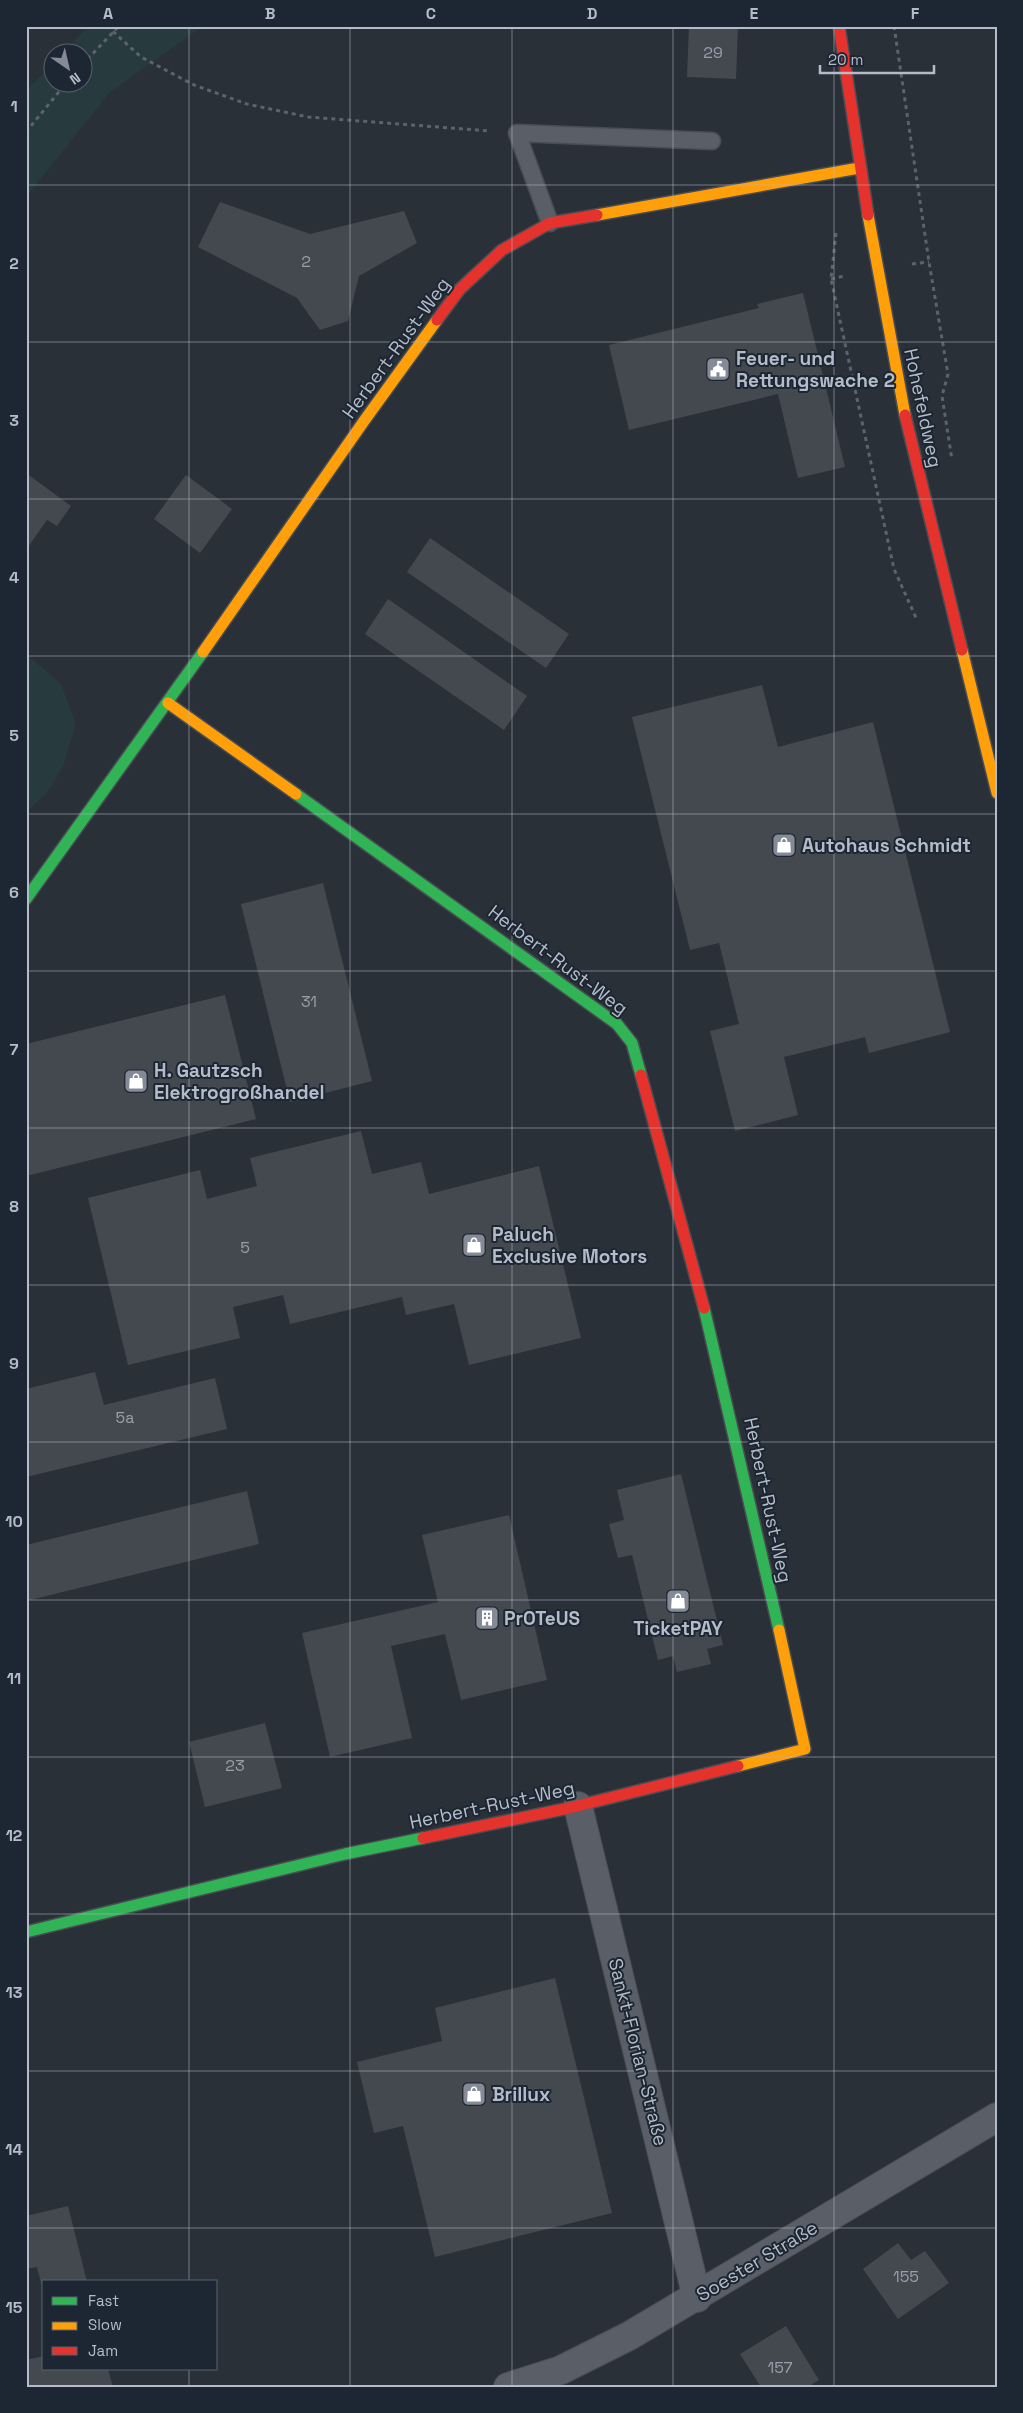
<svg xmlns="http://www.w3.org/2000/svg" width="1023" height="2413" viewBox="0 0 1023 2413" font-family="'Space Grotesk',sans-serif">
<rect width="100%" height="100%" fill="#2a3038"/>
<g fill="#273a3e">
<polygon points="89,26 203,26 109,93 26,197 26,91 52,64 52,82 82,82 82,52 64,52"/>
<polygon points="26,654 61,684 76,724 63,766 47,793 26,812"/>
</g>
<g fill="#444950">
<polygon points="689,26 738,26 736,79 687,77"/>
<polygon points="220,202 310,234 404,211 417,243 359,276 348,321 320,330 297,298 198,247"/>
<polygon points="803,293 845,467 798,478 778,394 629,430 609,345 759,308 757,304"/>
<polygon points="26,473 71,506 57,526 47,520 28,547 26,546"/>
<polygon points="186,475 232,509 200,553 154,519"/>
<polygon points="430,538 569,634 546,668 407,572"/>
<polygon points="388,599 527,696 504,730 365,634"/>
<polygon points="762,685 778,747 873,722 950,1032 869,1053 865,1037 784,1057 798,1115 735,1131 710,1031 739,1024 719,943 690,950 632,717"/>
<polygon points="323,883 372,1081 290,1102 241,904"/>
<polygon points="225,995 256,1119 26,1176 26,1044"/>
<polygon points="361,1131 372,1174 421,1162 429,1194 539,1166 581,1338 469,1365 454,1304 406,1315 402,1297 290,1324 283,1295 233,1307 240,1338 128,1365 88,1198 200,1170 207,1199 257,1186 250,1158"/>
<polygon points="95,1372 104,1405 215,1378 227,1429 26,1477 26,1389"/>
<polygon points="681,1474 723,1645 707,1649 711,1664 677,1672 673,1656 658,1660 632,1555 618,1558 609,1524 624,1520 617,1490"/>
<polygon points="247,1491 259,1544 26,1601 26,1545"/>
<polygon points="509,1515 547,1680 461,1700 445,1634 391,1646 412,1738 330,1757 302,1633 438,1602 422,1535"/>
<polygon points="265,1723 282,1788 205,1807 189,1742"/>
<polygon points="555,1978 612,2213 435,2257 403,2126 374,2133 357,2062 442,2041 435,2008"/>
<polygon points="68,2206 87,2282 44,2282 43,2291 37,2267 26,2269 26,2216"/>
<polygon points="898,2243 911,2260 925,2251 949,2283 898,2319 863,2269"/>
<polygon points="786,2326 819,2380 808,2387 761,2387 740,2354"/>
<polygon points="44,2356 44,2369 108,2369 113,2387 26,2387 26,2360"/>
</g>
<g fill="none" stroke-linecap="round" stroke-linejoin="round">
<g stroke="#484c53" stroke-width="19">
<polyline id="lane" points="550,223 517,133 712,141"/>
</g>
<g stroke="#484c53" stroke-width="30">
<g id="street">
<polyline points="578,1806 697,2298"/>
<polyline points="508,2387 561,2370 629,2336 997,2117"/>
</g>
</g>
<g stroke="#484c53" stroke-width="14">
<g id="fast">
<polyline points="296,794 617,1024 632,1043 641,1075"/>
<polyline points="26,899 203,652"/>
<polyline points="704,1308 779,1630"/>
<polyline points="26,1932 345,1854 423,1838"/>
</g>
</g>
<g stroke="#484c53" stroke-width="14">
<g id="slow">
<polyline points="597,215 859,168"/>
<polyline points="868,215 905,415"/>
<polyline points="962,650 997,793"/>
<polyline points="203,652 364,421 437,320"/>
<polyline points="168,703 296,794"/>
<polyline points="738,1766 805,1749 779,1630"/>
</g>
</g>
<g stroke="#484c53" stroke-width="14">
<g id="jam">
<polyline points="839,26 868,215"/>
<polyline points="437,320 460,289 502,250 550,223 597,215"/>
<polyline points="905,415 962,650"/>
<polyline points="641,1075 704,1308"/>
<polyline points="423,1838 569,1808 738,1766"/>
</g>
</g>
<g stroke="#5d636a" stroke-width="3" stroke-dasharray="4 4" stroke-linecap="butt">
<polyline points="107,26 141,57 194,85 247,104 308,117 490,131"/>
<polyline points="894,26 929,262 948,374 942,396 952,460"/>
<polyline points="82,65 119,26"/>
<polyline points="26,132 67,82"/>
<polyline points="836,233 831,279 894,569 917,620"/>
<polyline points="912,264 929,262"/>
<polyline points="831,279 844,276"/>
</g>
<use href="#lane" stroke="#5a5e66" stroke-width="16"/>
<use href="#street" stroke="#5a5e66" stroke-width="28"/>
<use href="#fast" stroke="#30b455" stroke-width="11"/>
<use href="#slow" stroke="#ff9f0a" stroke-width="11"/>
<use href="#jam" stroke="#e5322d" stroke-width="11"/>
</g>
<path fill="none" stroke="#b4bcc9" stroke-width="1" stroke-opacity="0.55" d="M 189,26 L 189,2282M 350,26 L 350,2387M 512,26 L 512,2387M 673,26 L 673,2387M 834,26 L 834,2387M 26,185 L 997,185M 26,342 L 997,342M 26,499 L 997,499M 26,656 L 997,656M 26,814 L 997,814M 26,971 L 997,971M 26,1128 L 997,1128M 26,1285 L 997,1285M 26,1442 L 997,1442M 26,1600 L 997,1600M 26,1757 L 997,1757M 26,1914 L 997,1914M 26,2071 L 997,2071M 26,2228 L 997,2228M 189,2369 L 189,2387"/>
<defs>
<g id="civic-square" transform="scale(1.25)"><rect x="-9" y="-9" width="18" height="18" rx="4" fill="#848b96" stroke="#1d2633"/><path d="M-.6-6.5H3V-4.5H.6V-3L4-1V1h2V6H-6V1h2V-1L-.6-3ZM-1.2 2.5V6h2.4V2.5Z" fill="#fff"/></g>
<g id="shop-square" transform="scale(1.25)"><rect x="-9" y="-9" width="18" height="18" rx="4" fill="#848b96" stroke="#1d2633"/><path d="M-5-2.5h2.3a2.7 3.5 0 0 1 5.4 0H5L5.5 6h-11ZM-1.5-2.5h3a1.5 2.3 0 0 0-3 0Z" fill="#fff"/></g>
<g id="building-square" transform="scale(1.25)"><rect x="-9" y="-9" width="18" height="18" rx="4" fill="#848b96" stroke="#1d2633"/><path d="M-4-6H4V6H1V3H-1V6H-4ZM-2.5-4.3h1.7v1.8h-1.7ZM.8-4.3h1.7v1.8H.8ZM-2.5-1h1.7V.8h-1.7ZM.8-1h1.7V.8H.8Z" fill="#fff"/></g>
</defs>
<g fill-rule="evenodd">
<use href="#civic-square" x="718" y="369"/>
<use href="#shop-square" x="784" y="845"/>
<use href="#shop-square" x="136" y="1081"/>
<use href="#shop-square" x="474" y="1245"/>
<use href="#shop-square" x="678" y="1601"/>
<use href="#building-square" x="487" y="1618"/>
<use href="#shop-square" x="474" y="2094"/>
</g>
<g text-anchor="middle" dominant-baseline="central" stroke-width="4" stroke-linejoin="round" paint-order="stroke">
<g font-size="16" fill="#989fab">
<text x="713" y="52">29</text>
<text x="306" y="261">2</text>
<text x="309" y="1001">31</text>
<text x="245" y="1247">5</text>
<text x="125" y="1417">5a</text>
<text x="235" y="1765">23</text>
<text x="906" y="2276">155</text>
<text x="780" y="2367">157</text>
</g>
<g font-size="19" fill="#b4bcc9" stroke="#1d2633">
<text transform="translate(396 348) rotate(-54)">Herbert-Rust-Weg</text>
<text transform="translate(923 408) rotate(78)">Hohefeldweg</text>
<text transform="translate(558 960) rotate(37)">Herbert-Rust-Weg</text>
<text transform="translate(768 1500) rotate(78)">Herbert-Rust-Weg</text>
<text transform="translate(492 1805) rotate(-12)">Herbert-Rust-Weg</text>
<text transform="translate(638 2052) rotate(76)">Sankt-Florian-Straße</text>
<text transform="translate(757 2261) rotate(-31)">Soester Straße</text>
</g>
<g font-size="19" font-weight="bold" fill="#b4bcc9" stroke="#1d2633" text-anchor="start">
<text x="736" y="358">Feuer- und<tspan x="736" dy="22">Rettungswache 2</tspan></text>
<text x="802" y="845">Autohaus Schmidt</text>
<text x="154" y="1070">H. Gautzsch<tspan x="154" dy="22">Elektrogroßhandel</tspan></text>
<text x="492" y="1234">Paluch<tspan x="492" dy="22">Exclusive Motors</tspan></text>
<text x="504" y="1618">PrOTeUS</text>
<text x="678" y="1628" text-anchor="middle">TicketPAY</text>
<text x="492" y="2094">Brillux</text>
</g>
</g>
<rect width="1023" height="2413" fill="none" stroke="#1d2633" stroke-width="55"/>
<rect x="42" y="2280" width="175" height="90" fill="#1d2633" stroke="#59626f"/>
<rect x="52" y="2297" width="25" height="8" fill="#30b455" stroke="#59626f"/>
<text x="88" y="2306" font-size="15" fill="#b4bcc9">Fast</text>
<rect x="52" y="2322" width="25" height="8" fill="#ff9f0a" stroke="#59626f"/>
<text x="88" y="2330" font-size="15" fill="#b4bcc9">Slow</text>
<rect x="52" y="2347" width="25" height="8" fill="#e5322d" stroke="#59626f"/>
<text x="88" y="2356" font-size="15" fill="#b4bcc9">Jam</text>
<g transform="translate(68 68) rotate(146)"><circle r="24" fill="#1d2633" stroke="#59626f"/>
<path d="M0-4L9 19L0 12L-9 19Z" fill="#848b96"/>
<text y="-8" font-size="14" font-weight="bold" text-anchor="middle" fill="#b4bcc9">N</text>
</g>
<path d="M820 65v8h114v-8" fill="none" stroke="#b4bcc9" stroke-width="2.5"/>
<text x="828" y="65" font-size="15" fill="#b4bcc9" stroke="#1d2633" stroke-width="4" paint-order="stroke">20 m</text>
<rect x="28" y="28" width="968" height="2358" fill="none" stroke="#b4bcc9" stroke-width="2"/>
<g font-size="16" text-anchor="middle" font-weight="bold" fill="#b4bcc9">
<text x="108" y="19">A</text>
<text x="270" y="19">B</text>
<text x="431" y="19">C</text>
<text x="592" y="19">D</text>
<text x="754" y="19">E</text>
<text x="915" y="19">F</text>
<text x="14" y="112">1</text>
<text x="14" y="269">2</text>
<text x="14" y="426">3</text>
<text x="14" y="583">4</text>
<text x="14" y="741">5</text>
<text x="14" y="898">6</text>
<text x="14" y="1055">7</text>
<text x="14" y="1212">8</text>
<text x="14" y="1369">9</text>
<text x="14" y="1527">10</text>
<text x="14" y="1684">11</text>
<text x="14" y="1841">12</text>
<text x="14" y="1998">13</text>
<text x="14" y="2155">14</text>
<text x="14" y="2313">15</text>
</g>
</svg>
